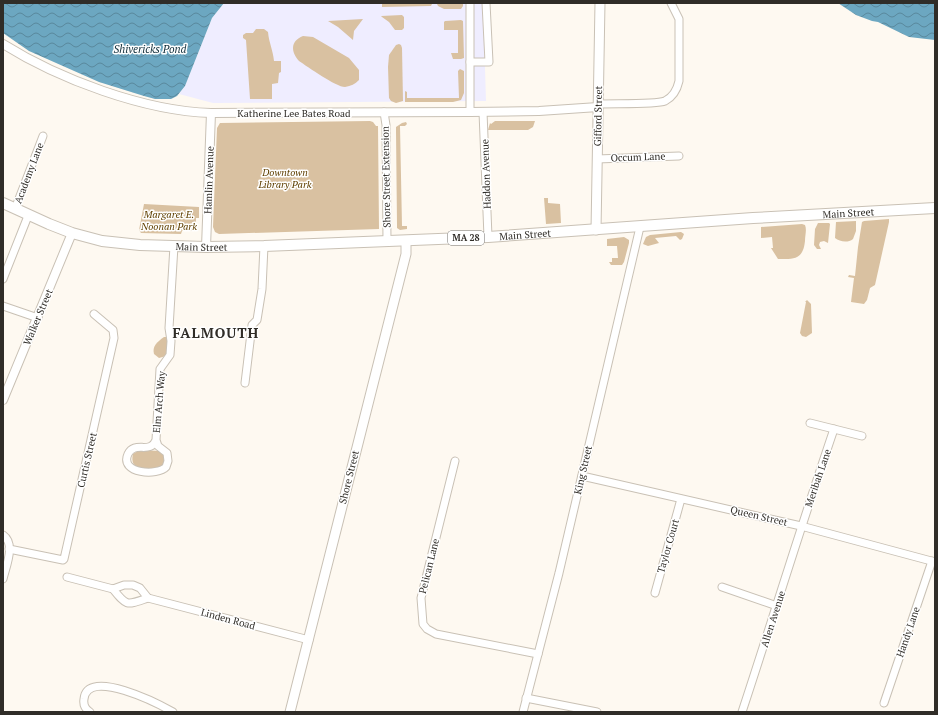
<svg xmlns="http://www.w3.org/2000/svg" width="938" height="715" viewBox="0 0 938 715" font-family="'PT Serif',serif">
<defs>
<pattern id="water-waves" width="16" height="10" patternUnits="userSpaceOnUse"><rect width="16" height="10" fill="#6ca7c1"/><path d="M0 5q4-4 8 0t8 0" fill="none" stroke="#59889d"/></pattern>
</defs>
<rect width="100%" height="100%" fill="#fef9f1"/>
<polygon fill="#efedff" points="224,3 483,3 486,101 213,103 179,94 185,86 212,18"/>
<g fill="#d9c1a1">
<polygon points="382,3 463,3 463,6 461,9 444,9 438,6 437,4 432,4 431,6 382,7"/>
<polygon points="402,15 404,17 404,28 402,30 395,30 389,22 382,17 381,16"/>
<polygon points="363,19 354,31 353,40 338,27 328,21"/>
<polygon points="461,20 463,21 464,58 461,59 453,59 451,53 458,53 458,30 444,30 444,22 445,21"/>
<path d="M 256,29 L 264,29 L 268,32 C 269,43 273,50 274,61 L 281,61 L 281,72 L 279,73 L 278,83 L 272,84 L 272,99 L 250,99 L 246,40 L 243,38 L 243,35 L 246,33 L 253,33 Z"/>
<path d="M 303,36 L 313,37 L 349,58 L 359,70 L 359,80 C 355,84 351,86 345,87 C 336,87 308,67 299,61 C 291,52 290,41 303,36 Z"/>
<polygon points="399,44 401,45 402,48 403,101 396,103 391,101 389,98 388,67 389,55 396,45"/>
<polygon points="460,69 464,71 464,93 461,100 453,102 405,102 405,91 407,92 407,98 459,98 458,71"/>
<polygon points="370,121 373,122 376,126 378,126 379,229 219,234 215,232 213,227 217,128 220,123"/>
<polygon points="495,121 535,121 533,127 528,130 488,130 490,123 491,124"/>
<polygon points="402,123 406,122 407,124 405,126 400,126 402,226 407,226 407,229 400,230 397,228 397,225 396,131 396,127"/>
<polygon points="544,198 548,198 548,203 560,204 561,223 546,224"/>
<polygon points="144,204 199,207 199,218 196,218 196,231 182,231 181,234 141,233 139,230"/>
<polygon points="889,219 889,222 875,285 870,288 867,300 864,304 851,302 854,278 848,277 849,275 855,276 858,247 862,222 864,221"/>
<path d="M 856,221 L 856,231 L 853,239 C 848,243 840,242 835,238 L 836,222 Z"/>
<polygon points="818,223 829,223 830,224 828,243 824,241 820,242 819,245 821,249 817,249 814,245 815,229"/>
<path d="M 802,224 L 805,225 C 807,230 805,235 805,241 C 803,260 794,259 778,259 L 771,248 L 773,248 L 772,237 L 761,238 L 761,227 Z"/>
<polygon points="681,232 684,234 682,239 680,240 676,236 655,238 659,243 648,246 643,244 646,237 650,235"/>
<polygon points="624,237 629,240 629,243 624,262 622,265 611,265 609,262 612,262 612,258 618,258 617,246 607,246 607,239"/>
<polygon points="807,300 811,304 812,333 806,337 802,336 800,333 806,302 805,302"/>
<path d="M 164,337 L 168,337 L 168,352 L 166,356 L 159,358 L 154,354 C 152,346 157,342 164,337 Z"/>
<path d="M 139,450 L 161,451 L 165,457 L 164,465 C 153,472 128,473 133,454 Z"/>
</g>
<g fill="url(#water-waves)">
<polygon points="3,3 224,3 212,18 185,86 177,96 171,99 155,99 144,96 99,82 29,51 3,33"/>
<polygon points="838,3 935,3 935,40 909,37 878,22 872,21 856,15"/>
</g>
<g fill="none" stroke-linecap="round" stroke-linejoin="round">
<g stroke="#c9c1b5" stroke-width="9">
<g id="minor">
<polyline points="470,3 470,112"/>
<polyline points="470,62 489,62 486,3"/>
<path d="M 598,104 C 611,103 655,105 665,101 C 673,97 677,90 679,81 L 679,19 L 671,3"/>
<polyline points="384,112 386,125 387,242"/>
<polyline points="483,112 488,237"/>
<polyline points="597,159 679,156"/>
<polyline points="15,209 43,136"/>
<polyline points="3,279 28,216"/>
<polyline points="3,306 38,318"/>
<polyline points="245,383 252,325 257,320 262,289 264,246"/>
<polyline points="810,423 862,436"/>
<path d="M 156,440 L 158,446 L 167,453 L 168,461 L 166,467 C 158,476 119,474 128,454 C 135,440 150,455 156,440 L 160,369 L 170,355 L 171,341 L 169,328 L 174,246"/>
<polyline points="455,461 421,598 423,624 427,629 436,634 538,654"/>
<polyline points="582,476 801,526 935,562"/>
<path d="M 3,535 C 16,544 6,566 3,579"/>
<polyline points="9,549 63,560 64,559 114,338 113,330 94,314"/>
<polyline points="67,577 113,589 124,585 133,585 140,588 148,598 309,640"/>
<polyline points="722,587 777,606"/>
<path d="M 113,589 C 127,607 127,605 148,598"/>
<polyline points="655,593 681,499"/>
<polyline points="526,698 597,712"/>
<polyline points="884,703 932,561"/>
<path d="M 90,712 C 85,709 83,705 84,699 C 87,667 159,704 173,712"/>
<polyline points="523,712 559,573 640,227"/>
<path d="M 742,712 C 773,618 802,523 834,429"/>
</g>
</g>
<g stroke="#c9c1b5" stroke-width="10">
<g id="tertiary">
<path d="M 3,44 C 59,79 144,111 211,113 L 470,112 L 539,111 L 598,107"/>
<polyline points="206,247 211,113"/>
<polyline points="3,400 72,233"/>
</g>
</g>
<g stroke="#c9c1b5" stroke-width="11">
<g id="secondary">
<polyline points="596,230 600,3"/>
<polyline points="290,712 406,254 406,241"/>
</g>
</g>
<g stroke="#c9c1b5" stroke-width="12">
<g id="primary">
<path id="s1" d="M 3,203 L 49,224 L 72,233 L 102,241 L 140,245 L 206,247 L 264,246 L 488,237 L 753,218 L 935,208"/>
</g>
</g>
<use href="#minor" stroke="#fff" stroke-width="7"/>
<use href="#tertiary" stroke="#fff" stroke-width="8"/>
<use href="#secondary" stroke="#fff" stroke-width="9"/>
<use href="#primary" stroke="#fff" stroke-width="10"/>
</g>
<g text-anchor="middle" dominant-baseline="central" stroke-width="3" stroke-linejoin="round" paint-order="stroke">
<rect fill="#fff" stroke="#6e6c68" stroke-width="1" x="448" y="231" width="36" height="14" rx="3"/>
<g font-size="9" font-weight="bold" fill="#302d28">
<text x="466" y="238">MA 28</text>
</g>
<g font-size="10" fill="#302d28" stroke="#fff">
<text x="294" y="113">Katherine Lee Bates Road</text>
<text transform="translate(598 116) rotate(-89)">Gifford Street</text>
<text transform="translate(638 157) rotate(-2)">Occum Lane</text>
<text transform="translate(29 173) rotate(-69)">Academy Lane</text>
<text transform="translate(486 174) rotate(-92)">Haddon Avenue</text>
<text transform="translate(386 177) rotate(-91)">Shore Street Extension</text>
<text transform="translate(209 180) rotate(-88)">Hamlin Avenue</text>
<text stroke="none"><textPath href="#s1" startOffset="854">Main Street</textPath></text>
<text stroke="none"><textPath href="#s1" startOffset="530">Main Street</textPath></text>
<text stroke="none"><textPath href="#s1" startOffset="206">Main Street</textPath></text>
<text transform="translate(38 317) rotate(-67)">Walker Street</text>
<text transform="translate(159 402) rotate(-85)">Elm Arch Way</text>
<text transform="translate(87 460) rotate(-77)">Curtis Street</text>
<text transform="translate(583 470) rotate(-77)">King Street</text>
<text transform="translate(349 477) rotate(-76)">Shore Street</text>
<text transform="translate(818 478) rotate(-71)">Meribah Lane</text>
<text transform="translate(759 516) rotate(13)">Queen Street</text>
<text transform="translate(668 546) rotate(-74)">Taylor Court</text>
<text transform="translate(429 566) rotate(-76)">Pelican Lane</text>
<text transform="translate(228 619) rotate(15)">Linden Road</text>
<text transform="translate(773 619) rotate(-72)">Allen Avenue</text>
<text transform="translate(908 632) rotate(-71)">Handy Lane</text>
</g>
<g font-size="10" font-style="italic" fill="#604002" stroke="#fff">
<text x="285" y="172">Downtown<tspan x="285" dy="12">Library Park</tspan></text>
<text x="169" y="214">Margaret E.<tspan x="169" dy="12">Noonan Park</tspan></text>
</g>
<g font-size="11" font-style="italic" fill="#112e3a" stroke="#fff">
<text x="150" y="49">Shivericks Pond</text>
</g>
<g font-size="14" font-weight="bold" letter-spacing="1" fill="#302d28" stroke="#fff">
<text x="216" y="332">FALMOUTH</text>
</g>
</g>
<rect width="938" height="715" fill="none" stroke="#302d28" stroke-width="8"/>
</svg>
